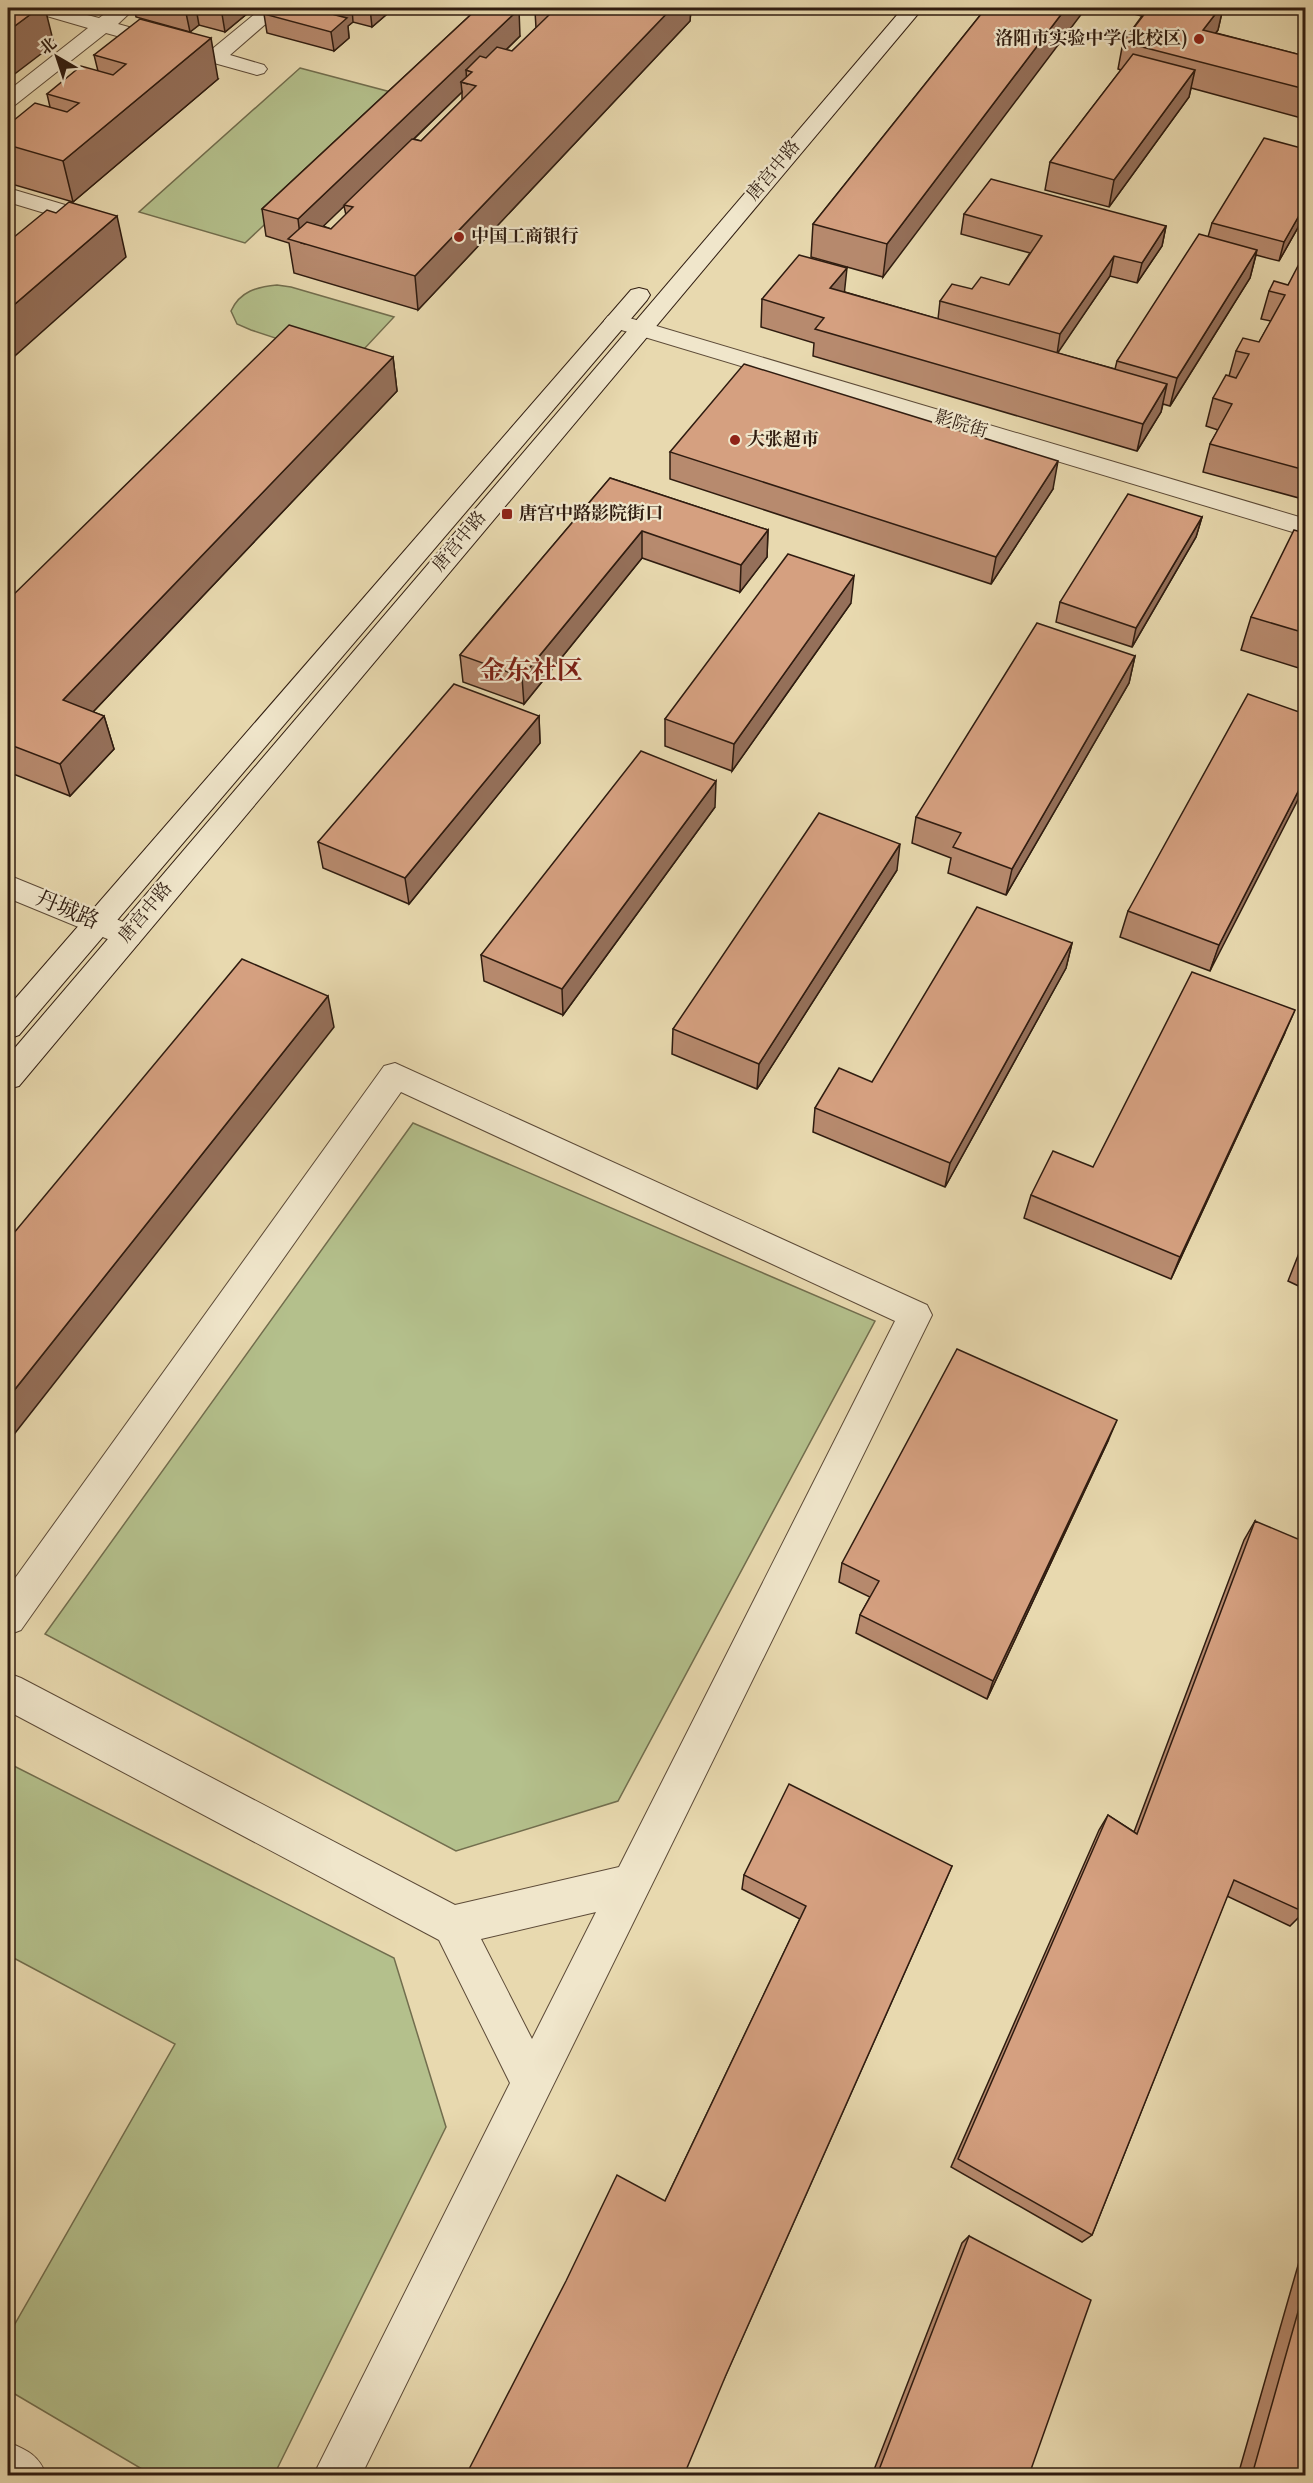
<svg xmlns="http://www.w3.org/2000/svg" width="1313" height="2483" viewBox="0 0 1313 2483" font-family="Vollkorn,'Noto Serif SC',serif">
<rect width="100%" height="100%" fill="#e8d9af"/>
<filter id="stains"><feTurbulence type="fractalNoise" baseFrequency=".00333" numOctaves="4"/><feColorMatrix values="0 0 0 0 .2 0 0 0 0 .09 0 0 0 0 .02 0 0 0 .5 -.17"/></filter>
<radialGradient id="worn" r=".72"><stop offset=".6" stop-color="#630" stop-opacity="0"/><stop offset="1" stop-color="#630" stop-opacity=".3"/></radialGradient>
<g fill="#b4c08c" stroke="#726e4e" stroke-width="1.5">
<polygon points="300,68 402,95 245,243 139,212"/>
<path d="M 277,285 L 291,287 L 394,317 L 351,363 L 251,330 L 237,324 L 231,311 C 240,291 257,287 277,285 Z"/>
<polygon points="413,1123 875,1321 618,1801 456,1851 45,1634"/>
<polygon points="8,1763 394,1958 446,2127 274,2475 152,2475 8,2390 8,2336 175,2044 8,1955"/>
</g>
<g fill="none" stroke-linecap="round" stroke-linejoin="round">
<g stroke="#5d4b38" stroke-width="2">
<g id="lane">
<polygon points="30,8 60,8 99,18 113,8 135,8 118,24 211,50 262,8 284,8 230,55 264,65 267,69 264,73 257,75 250,73 106,33 15,105 8,107 8,91 88,28 33,12"/>
<polygon points="8,188 109,218 112,223 109,228 101,230 8,202"/>
<path d="M 395,1063 L 927,1305 L 932,1315 L 361,2476 L 313,2476 L 510,2083 L 439,1940 L 8,1711 L 8,1673 L 21,1678 L 455,1905 L 619,1867 L 895,1321 L 401,1092 L 21,1630 L 8,1635 L 8,1588 L 384,1066 ZM 596,1912 L 532,2039 L 481,1939 Z"/>
<path d="M 8,2442 C 29,2451 38,2455 47,2476 L 8,2476 Z"/>
</g>
</g>
<g stroke="#5d4b38" stroke-width="2">
<g id="street">
<polygon points="616,314 1306,519 1306,536 608,326 604,321 608,316"/>
<polygon points="8,875 138,928 142,936 138,944 127,947 8,898"/>
</g>
</g>
<g stroke="#2f1c10" stroke-width="2">
<g id="secondary">
<polygon points="903,8 923,8 19,1086 8,1089 8,1056"/>
<polygon points="639,288 647,290 650,295 647,300 19,1035 8,1039 8,1007 631,290"/>
</g>
</g>
<use href="#lane" fill="#f0e6cb" fill-rule="evenodd"/>
<use href="#street" fill="#f0e6cb" fill-rule="evenodd"/>
<use href="#secondary" fill="#f0e6cb" fill-rule="evenodd"/>
</g>
<g fill="#b78a6e" stroke="#2f1c10" stroke-width="1.5" fill-rule="evenodd">
<polygon points="134,8 254,8 225,32 199,25 190,32 136,17"/>
<polygon points="272,8 394,8 372,27 353,22 348,26 349,38 334,51 267,33 264,14"/>
<path d="M 478,8 L 520,36 L 506,50 L 512,51 L 536,28 L 535,11 L 538,8 L 704,8 L 698,13 L 691,11 L 690,21 L 418,310 L 294,273 L 289,243 L 266,236 L 262,209 ZM 462,92 L 462,100 L 421,141 L 414,139 ZM 344,206 L 346,215 L 331,229 L 323,226 Z"/>
<polygon points="986,8 883,277 811,257 813,224"/>
<polygon points="1113,8 1223,8 1218,30 1216,33 1305,56 1305,119 1191,88 1189,97 1109,207 1045,190 1050,162 1121,70 1118,69 1123,42 1142,16 1113,9"/>
<polygon points="94,55 218,79 73,202 8,183 8,125 50,107 47,94 98,71"/>
<polygon points="964,214 1166,226 1162,246 1137,283 1110,276 1057,353 1115,369 1117,361 1208,237 1212,223 1305,215 1279,261 1256,255 1250,278 1170,406 1163,404 1161,412 1137,451 813,356 814,343 761,327 762,299 845,292 938,319 940,301 972,289 1009,285 1030,253 961,234"/>
<polygon points="1305,258 1305,486 1299,498 1203,472 1210,444 1218,430 1206,426 1213,398 1229,376 1236,351 1259,342 1271,321 1261,319 1269,291 1288,285 1304,263"/>
<polygon points="393,357 397,391 93,712 104,716 114,749 70,796 8,772 8,600"/>
<polygon points="670,452 1053,489 991,584 670,479"/>
<polygon points="610,478 768,530 767,557 740,592 642,558 524,704 463,682 460,655"/>
<polygon points="1202,517 1196,537 1132,647 1056,622 1060,602"/>
<polygon points="1305,533 1305,670 1241,650 1251,617"/>
<polygon points="851,603 732,771 665,746 665,719"/>
<polygon points="1135,656 1129,683 1006,895 948,873 951,858 912,843 916,817"/>
<polygon points="1305,714 1210,971 1120,937 1128,911"/>
<polygon points="539,716 540,743 409,904 323,868 318,842"/>
<polygon points="715,807 563,1015 484,981 481,955"/>
<polygon points="897,870 757,1089 672,1054 673,1029"/>
<polygon points="1072,943 1066,968 945,1187 813,1132 815,1108 872,1082"/>
<polygon points="1284,1035 1171,1279 1024,1218 1031,1195 1093,1167"/>
<polygon points="1305,1238 1305,1289 1288,1281"/>
<polygon points="1108,1441 987,1699 856,1633 860,1615 870,1597 839,1582 842,1563"/>
<polygon points="1255,1521 1304,1912 1290,1926 1227,1896 1092,2235 1082,2242 951,2167 1099,1830 1108,1815 1134,1832 1244,1540"/>
<polygon points="952,1866 724,2379 665,2201 800,1919 742,1889 744,1875"/>
<polygon points="969,2236 1029,2475 872,2475 962,2243"/>
<polygon points="1305,2241 1305,2475 1238,2475"/>
</g>
<g fill="#95705a" stroke="#2f1c10" stroke-width="1.5">
<polygon points="39,8 45,8 54,44 8,79 8,31"/>
<polygon points="193,8 196,8 199,25 190,32 186,13"/>
<polygon points="221,8 254,8 225,32"/>
<polygon points="345,8 352,8 353,22 348,26 349,38 334,51 331,32 335,15"/>
<polygon points="370,8 394,8 372,27"/>
<polygon points="672,8 691,8 690,21 418,310 415,276"/>
<polygon points="699,8 704,8 698,13"/>
<polygon points="1066,8 1086,8 883,277 887,244"/>
<polygon points="1220,8 1223,8 1218,30 1197,57 1203,30"/>
<polygon points="519,9 520,36 473,82 472,72 466,70 467,84 461,82 462,92 305,244 301,243 298,219"/>
<polygon points="211,38 218,79 73,202 63,161"/>
<polygon points="1195,70 1189,97 1109,207 1114,180"/>
<polygon points="1305,205 1305,215 1279,261 1284,242"/>
<polygon points="117,216 126,257 8,362 8,310"/>
<polygon points="1166,226 1162,246 1137,283 1142,263"/>
<polygon points="1257,250 1250,278 1170,406 1177,378"/>
<polygon points="1114,256 1110,276 1057,354 1060,334"/>
<polygon points="847,268 844,296 830,288"/>
<polygon points="393,357 397,391 73,733 63,700"/>
<polygon points="1167,384 1161,412 1137,451 1143,424"/>
<polygon points="1058,461 1053,489 991,584 996,557"/>
<polygon points="1305,479 1305,486 1299,498"/>
<polygon points="1202,517 1196,537 1132,647 1136,628"/>
<polygon points="768,530 767,557 740,592 741,565"/>
<polygon points="642,531 642,558 524,704 522,677"/>
<polygon points="854,576 851,603 732,771 734,744"/>
<polygon points="1135,656 1129,683 1006,895 1012,869"/>
<polygon points="104,716 114,749 70,796 60,764"/>
<polygon points="539,716 540,743 409,904 405,878"/>
<polygon points="1305,778 1305,786 1210,971 1219,945"/>
<polygon points="716,781 715,807 563,1015 562,989"/>
<polygon points="900,844 897,870 757,1089 759,1064"/>
<polygon points="1072,943 1066,968 945,1187 950,1163"/>
<polygon points="328,996 334,1027 8,1442 8,1398"/>
<polygon points="1295,1010 1284,1035 1171,1279 1180,1257"/>
<polygon points="1117,1420 1108,1441 987,1699 993,1681"/>
</g>
<g fill="#d5a080" stroke="#2f1c10" stroke-width="1.5">
<polygon points="8,8 39,8 8,31"/>
<polygon points="167,8 193,8 186,13"/>
<polygon points="272,8 345,8 335,15 347,18 331,32 264,14"/>
<polygon points="478,8 514,8 519,9 298,219 262,209"/>
<polygon points="538,8 672,8 415,276 288,239 307,222 331,229 353,207 344,205 412,139 421,141 476,86 461,82 472,72 466,70 480,56 486,58 497,47 512,51 550,14 535,11"/>
<polygon points="986,8 1066,8 887,244 813,224"/>
<polygon points="1149,8 1220,8 1203,30 1305,56 1305,89 1123,42"/>
<polygon points="140,19 211,38 63,161 8,145 8,125 35,103 67,112 79,103 47,94 81,66 113,75 126,64 94,55"/>
<polygon points="1133,54 1195,70 1114,180 1050,162"/>
<polygon points="1264,138 1305,149 1305,205 1284,242 1212,223"/>
<polygon points="991,179 1166,226 1142,263 1114,256 1060,334 940,301 952,284 972,289 981,277 1009,285 1042,236 964,214"/>
<polygon points="69,202 117,216 8,310 8,242 47,210 56,213"/>
<polygon points="1199,234 1257,250 1177,378 1117,361"/>
<polygon points="799,255 847,268 830,288 1167,384 1143,424 815,329 824,318 762,299"/>
<polygon points="1300,262 1305,263 1305,470 1210,444 1232,404 1213,398 1226,375 1236,378 1249,354 1236,351 1243,338 1259,342 1285,295 1269,291 1274,281 1288,285"/>
<polygon points="289,325 393,357 63,700 104,716 60,764 8,744 8,600"/>
<polygon points="744,364 1058,461 996,557 670,452"/>
<polygon points="610,478 768,530 741,565 642,531 522,677 460,655"/>
<polygon points="1128,494 1202,517 1136,628 1060,602"/>
<polygon points="1294,530 1305,533 1305,633 1251,617"/>
<polygon points="788,554 854,576 734,744 665,719"/>
<polygon points="1037,623 1135,656 1012,869 953,847 961,833 916,817"/>
<polygon points="454,684 539,716 405,878 318,842"/>
<polygon points="1248,694 1305,714 1305,778 1219,945 1128,911"/>
<polygon points="641,751 716,781 562,989 481,955"/>
<polygon points="819,813 900,844 759,1064 673,1029"/>
<polygon points="977,907 1072,943 950,1163 815,1108 839,1068 872,1082"/>
<polygon points="242,959 328,996 8,1398 8,1240"/>
<polygon points="1192,972 1295,1010 1180,1257 1031,1195 1053,1151 1093,1167"/>
<polygon points="1305,1244 1305,1255 1302,1254"/>
<polygon points="957,1349 1117,1420 993,1681 860,1615 879,1581 842,1563"/>
<polygon points="1255,1521 1305,1542 1305,1906 1304,1912 1234,1880 1092,2235 958,2159 1108,1815 1137,1834"/>
<polygon points="789,1784 952,1866 726,2375 684,2475 466,2475 566,2281 617,2175 665,2201 806,1906 744,1875"/>
<polygon points="969,2236 1091,2300 1029,2475 877,2475"/>
<polygon points="1305,2287 1305,2475 1252,2475"/>
</g>
<g fill="#8f2418" stroke="#f0e6cb" stroke-width="2">
<circle cx="1199" cy="39" r="6"/>
<circle cx="459" cy="237" r="6"/>
<circle cx="735" cy="440" r="6"/>
<rect x="501" y="508" width="12" height="12" rx="3"/>
</g>
<g text-anchor="middle" dominant-baseline="central" stroke-width="4.5" stroke-linejoin="round" paint-order="stroke">
<g font-size="18" font-weight="bold" fill="#2f1c10" stroke="#f0e6cb" text-anchor="start">
<text x="1187" y="39" text-anchor="end">洛阳市实验中学(北校区)</text>
<text x="471" y="237">中国工商银行</text>
<text x="747" y="440">大张超市</text>
<text x="519" y="514">唐宫中路影院街口</text>
</g>
<g font-size="18" fill="#2f1c10" stroke="#f0e6cb">
<text transform="translate(774 171) rotate(-50)">唐宫中路</text>
<text transform="translate(961 425) rotate(17)">影院街</text>
<text transform="translate(460 542) rotate(-50)">唐宫中路</text>
<text transform="translate(146 913) rotate(-50)">唐宫中路</text>
</g>
<g font-size="22" fill="#2f1c10" stroke="#f0e6cb">
<text transform="translate(67 911) rotate(23)">丹城路</text>
</g>
<g font-size="26" font-weight="bold" fill="#7a1f14" stroke="#f0e6cb">
<text x="531" y="672">金东社区</text>
</g>
</g>
<rect width="1313" height="2483" fill="none" stroke="#e8d9af" stroke-width="30"/>
<rect x="9" y="9" width="1295" height="2465" fill="none" stroke="#2f1c10" stroke-width="3"/>
<rect x="15" y="15" width="1283" height="2453" fill="none" stroke="#2f1c10" stroke-width="1.5"/>
<g transform="translate(57 57) rotate(321)" stroke="#f0e6cb" stroke-width="4.5" paint-order="stroke">
<path d="M0-4.5L10 22L0 15L-10 22Z" fill="#2f1c10"/>
<text y="-9" font-size="16" font-weight="bold" text-anchor="middle" fill="#2f1c10">北</text>
</g>
<rect width="100%" height="100%" filter="url(#stains)"/>
<rect width="100%" height="100%" fill="url(#worn)"/>
</svg>
